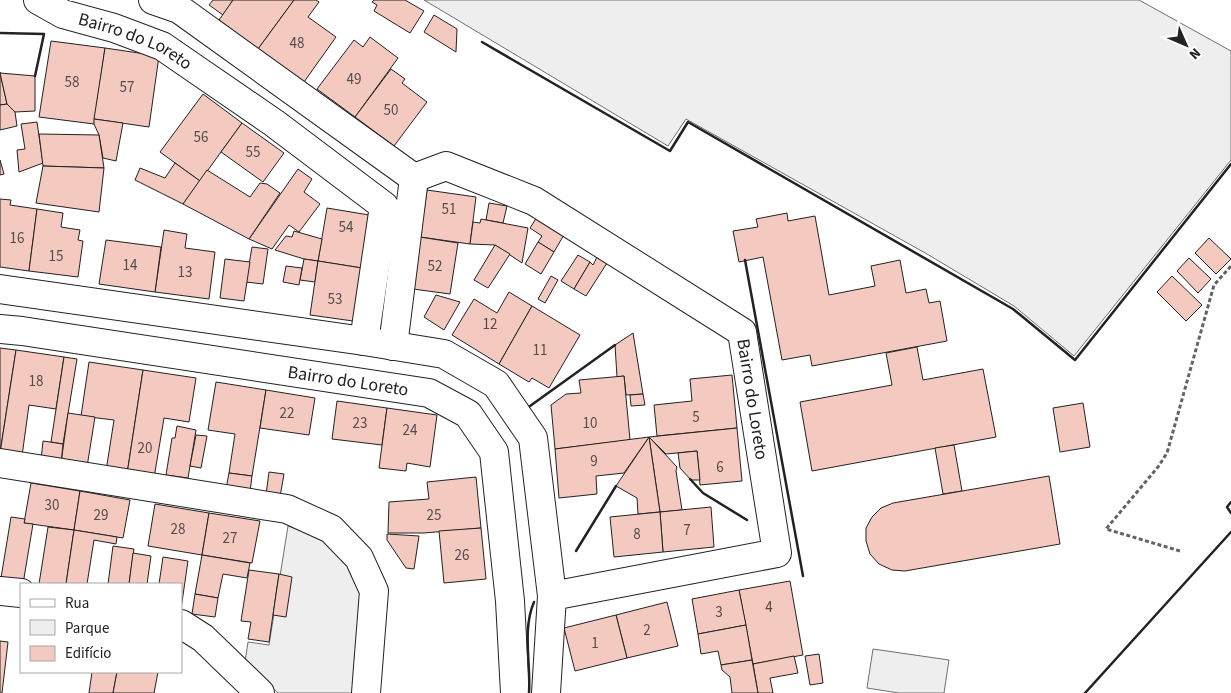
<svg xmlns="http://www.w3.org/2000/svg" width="1231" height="693" viewBox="0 0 1231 693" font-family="'Source Sans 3',sans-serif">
<rect width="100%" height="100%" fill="#fff"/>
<g fill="#eee" stroke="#6f6f6f">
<polygon points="424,0 1139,0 1231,51 1231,160 1074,356 1014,306 927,254 686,119 668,146"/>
<polygon points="288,526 324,539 351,563 364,592 354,693 278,693 245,662 248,642 269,645"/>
<polygon points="873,649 949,660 944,693 899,693 867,688"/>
</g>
<g fill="#f3c9c0" stroke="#222">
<polygon points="213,0 233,0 223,15 209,5"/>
<polygon points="233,0 294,0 258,49 219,20"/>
<polygon points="294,0 316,0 319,2 308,17 336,37 304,82 258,49"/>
<polygon points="374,0 405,0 424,11 410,33 374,11 377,5 372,2"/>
<polygon points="434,15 457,29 456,52 424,32"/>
<polygon points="370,37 398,58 355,117 317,89 354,40 363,47"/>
<polygon points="51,41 105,48 94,124 39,117"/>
<polygon points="105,48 159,56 149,127 94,119"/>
<polygon points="391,69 405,79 402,83 427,102 394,146 355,117"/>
<polygon points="0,72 7,104 0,105"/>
<polygon points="0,73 35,76 35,111 15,112 7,104"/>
<polygon points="203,94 242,123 200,181 160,152"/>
<polygon points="7,104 15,112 17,126 0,130 0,105"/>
<polygon points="94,119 123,123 116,161 103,158 99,135 94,124"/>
<polygon points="37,122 43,163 19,172 17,150 25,149 21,124"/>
<polygon points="242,123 284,153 263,182 221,152"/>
<polygon points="39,134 99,135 104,168 43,166"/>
<polygon points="0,160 4,174 0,175"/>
<polygon points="175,163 200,181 183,204 135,180 140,168 165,178"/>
<polygon points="43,166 104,168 99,212 36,203"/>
<polygon points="298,169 312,179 304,192 320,204 299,232 289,225 272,249 249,239"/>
<polygon points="207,170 250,197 260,183 267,184 280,193 249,239 183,204"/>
<polygon points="427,190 476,197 470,244 420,237"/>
<polygon points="0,199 11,200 10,205 37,209 29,271 0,267"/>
<polygon points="489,203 507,206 503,223 486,220"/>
<polygon points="327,208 369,215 362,268 318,261"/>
<polygon points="37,209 63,213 61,227 80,230 78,240 83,241 78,277 29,271"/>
<polygon points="787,213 788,221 815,216 829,295 875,286 871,266 900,260 906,293 926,289 929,303 940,301 947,341 812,366 810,355 782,360 763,257 739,262 733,231 758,227 756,219"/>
<polygon points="537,217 565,233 554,252 538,242 542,236 530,228"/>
<polygon points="481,219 528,228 522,263 495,245 470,244 473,222 480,223"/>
<polygon points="164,230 187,234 185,248 215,252 209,299 155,292"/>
<polygon points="294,231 322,239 318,261 304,259 275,250 286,236 292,237"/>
<polygon points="420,237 458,243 450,294 413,289"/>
<polygon points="1209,238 1231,259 1216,274 1195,253"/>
<polygon points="106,240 161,247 155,292 99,284"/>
<polygon points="538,242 554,252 541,274 525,264"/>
<polygon points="495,245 510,254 488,288 474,280"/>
<polygon points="252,247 268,249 263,284 246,282"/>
<polygon points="578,255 590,262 574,289 561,281"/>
<polygon points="597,257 607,263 586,296 574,289 590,262 593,265"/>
<polygon points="1189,258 1211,279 1198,293 1177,271"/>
<polygon points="225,259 250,262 244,301 220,298"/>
<polygon points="304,259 318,261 315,282 300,280"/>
<polygon points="318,261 362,268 353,321 310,315"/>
<polygon points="286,266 302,268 299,285 283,282"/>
<polygon points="551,276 558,280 545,303 538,299"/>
<polygon points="1172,276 1202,305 1186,321 1157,292"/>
<polygon points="509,292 532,306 499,364 452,335 474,299 497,313"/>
<polygon points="436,295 460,302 444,330 424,317"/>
<polygon points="532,306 580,335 549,388 532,378 529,382 499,364"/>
<polygon points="633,333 643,394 626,395 624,376 617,377 615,345"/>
<polygon points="917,347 923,380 983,369 996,437 812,471 800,402 892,385 886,353"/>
<polygon points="0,348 16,350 0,453"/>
<polygon points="16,350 64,357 56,409 29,405 22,456 0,453"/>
<polygon points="64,357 77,359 63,444 51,442"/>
<polygon points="89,362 143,370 127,474 106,471 114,420 81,416"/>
<polygon points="143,370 196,378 189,422 164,418 154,478 127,474"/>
<polygon points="732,375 737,428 657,436 654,405 692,401 690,379"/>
<polygon points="624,376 630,440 555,449 551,405 566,394 581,393 579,380"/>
<polygon points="216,382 266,390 252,476 229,473 235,434 208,430"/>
<polygon points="266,390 315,398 309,435 260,428"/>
<polygon points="643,394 645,405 631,406 630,395"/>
<polygon points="337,401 387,408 382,445 332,439"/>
<polygon points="1083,403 1090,447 1060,452 1053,408"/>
<polygon points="387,408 437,415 430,467 407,463 406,471 379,468"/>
<polygon points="68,413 95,417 87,467 61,463"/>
<polygon points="177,426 196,430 188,478 166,475 172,438 175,438"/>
<polygon points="737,428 742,481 700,485 697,451 666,454 649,437"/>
<polygon points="196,435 207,436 201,468 190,466"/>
<polygon points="649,437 677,467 676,471 682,510 660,512"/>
<polygon points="649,437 660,512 638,514 637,498 616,486"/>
<polygon points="649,437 624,473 596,476 597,494 559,498 555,449"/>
<polygon points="43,441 63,444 61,463 41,460"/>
<polygon points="954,445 962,491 943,494 935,448"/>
<polygon points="697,451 700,480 691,480 680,468 678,453"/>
<polygon points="269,472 284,474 280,497 266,495"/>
<polygon points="229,473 252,476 250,492 226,489"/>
<polygon points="1049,476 1060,544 905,571 892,570 879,564 870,554 866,541 866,528 872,517 881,508 893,503"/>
<polygon points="476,477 481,528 424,533 388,533 389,502 429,499 427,482"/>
<polygon points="31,483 80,491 74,530 24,523"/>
<polygon points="80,491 130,500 123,538 74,530"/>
<polygon points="155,504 209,513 202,555 148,546"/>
<polygon points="711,507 714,547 663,552 660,512"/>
<polygon points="660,512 663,552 614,557 610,517"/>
<polygon points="209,513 260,521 252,563 202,555"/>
<polygon points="11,517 25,519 24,523 33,524 23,584 0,584"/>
<polygon points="48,527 74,530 66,584 39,584"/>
<polygon points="481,528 486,579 444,583 439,531"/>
<polygon points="74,530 117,537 116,544 94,540 87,584 66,584"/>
<polygon points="387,534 419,536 414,569 406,568 387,540"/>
<polygon points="113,546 134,549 129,584 108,584"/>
<polygon points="133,553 151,556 147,584 129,584"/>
<polygon points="202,555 250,563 247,578 223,574 218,598 195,594"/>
<polygon points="163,557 188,561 181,609 181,584 159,584"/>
<polygon points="249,570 279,574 269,642 248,639 251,622 241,621"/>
<polygon points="279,574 292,577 286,617 273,615"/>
<polygon points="790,581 803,655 753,664 739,590"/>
<polygon points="739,590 746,625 698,634 692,599"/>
<polygon points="195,594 218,598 215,617 192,614"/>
<polygon points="667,602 678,646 627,658 616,615"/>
<polygon points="616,615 627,658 575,671 564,628"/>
<polygon points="746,625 752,660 721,665 718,651 701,654 698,634"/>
<polygon points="0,641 8,642 2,693 0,693"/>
<polygon points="819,654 823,683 810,685 805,656"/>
<polygon points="794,656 798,673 770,678 773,693 758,693 753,664"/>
<polygon points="752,660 758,693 732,693 730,677 722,670 721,665"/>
<polygon points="92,672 117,672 113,693 89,693"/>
<polygon points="117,672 158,672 154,693 113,693"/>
</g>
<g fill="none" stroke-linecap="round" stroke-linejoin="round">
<g stroke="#222" stroke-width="30">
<g id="street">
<path id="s1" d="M 38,0 L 63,14 L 114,28 L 162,46 L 274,123 L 384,206 L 364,341"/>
<polyline points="153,0 179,9 414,178"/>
<polyline points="0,289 364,341 444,354 496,384 533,438 552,596 546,693"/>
<path id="s2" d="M 0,329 L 22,331 L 429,393 L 468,414 L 494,452 L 510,601 L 515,693"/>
<path id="s3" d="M 393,346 L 414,178 L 446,166 L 534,201 L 742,332 L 777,553 L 552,596"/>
<polyline points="0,463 287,509 331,529 359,558 374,591 366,693"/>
<polyline points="0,591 21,593"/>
<polyline points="181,624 203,638 260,693"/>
</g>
</g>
<polyline stroke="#646464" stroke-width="3" stroke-dasharray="4 2.5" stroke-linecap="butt" points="1180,551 1106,529 1158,467 1167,453 1214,285 1231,266"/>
<use href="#street" stroke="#fff" stroke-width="28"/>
<g stroke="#222" stroke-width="2.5">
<polyline points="0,33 44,34 35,76"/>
<polyline points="482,42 670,151 688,122 1013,309 1075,360 1231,164"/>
<polyline points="745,260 803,576"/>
<polyline points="530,406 615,345"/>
<polyline points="690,479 703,493 747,520"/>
<polyline points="1231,502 1227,507 1231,513"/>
<polyline points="576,551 616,486"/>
<path d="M 529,693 C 531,663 522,630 534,602"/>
<polyline points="1085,693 1231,532"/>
</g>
</g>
<g text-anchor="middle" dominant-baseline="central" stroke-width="4" stroke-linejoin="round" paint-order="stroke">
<g font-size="15" fill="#564c4a">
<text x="297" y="43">48</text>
<text x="354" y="79">49</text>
<text x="72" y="82">58</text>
<text x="127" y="87">57</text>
<text x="391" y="110">50</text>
<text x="201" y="137">56</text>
<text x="253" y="152">55</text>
<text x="449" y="209">51</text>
<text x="346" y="227">54</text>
<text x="17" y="238">16</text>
<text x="56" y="256">15</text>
<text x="130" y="265">14</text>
<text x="435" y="266">52</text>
<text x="185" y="272">13</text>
<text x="335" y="299">53</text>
<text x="490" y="324">12</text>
<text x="540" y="350">11</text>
<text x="36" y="381">18</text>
<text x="287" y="413">22</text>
<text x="696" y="417">5</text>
<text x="360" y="423">23</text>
<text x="590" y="423">10</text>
<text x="410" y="430">24</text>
<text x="145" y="448">20</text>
<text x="594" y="461">9</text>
<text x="720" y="467">6</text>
<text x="52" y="505">30</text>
<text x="101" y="515">29</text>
<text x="434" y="515">25</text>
<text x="178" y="529">28</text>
<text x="687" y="530">7</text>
<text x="637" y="534">8</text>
<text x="230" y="538">27</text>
<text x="462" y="555">26</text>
<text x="769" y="607">4</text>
<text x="719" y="612">3</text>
<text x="647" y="630">2</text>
<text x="595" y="643">1</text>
</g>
<g font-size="18" fill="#222" stroke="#fff">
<text stroke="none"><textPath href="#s1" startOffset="106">Bairro do Loreto</textPath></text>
<text stroke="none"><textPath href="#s2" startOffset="352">Bairro do Loreto</textPath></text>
<text stroke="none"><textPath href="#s3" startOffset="612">Bairro do Loreto</textPath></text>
</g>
</g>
<rect x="20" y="583" width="162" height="90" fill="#ffffff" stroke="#a7a7a7"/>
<rect x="30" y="599" width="25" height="8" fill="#ffffff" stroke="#a7a7a7"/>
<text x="65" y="608" font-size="15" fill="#222222">Rua</text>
<rect x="30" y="620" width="25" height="15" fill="#eeeeee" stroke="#a7a7a7"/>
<text x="65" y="633" font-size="15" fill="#222222">Parque</text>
<rect x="30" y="646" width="25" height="15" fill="#f3c9c0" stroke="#a7a7a7"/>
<text x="65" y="658" font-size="15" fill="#222222">Edifício</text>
<g transform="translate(1186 45) rotate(135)" stroke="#ffffff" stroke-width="4" paint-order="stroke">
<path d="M0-4L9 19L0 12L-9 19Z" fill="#222222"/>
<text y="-8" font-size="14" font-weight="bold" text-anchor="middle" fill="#222222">N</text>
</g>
</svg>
